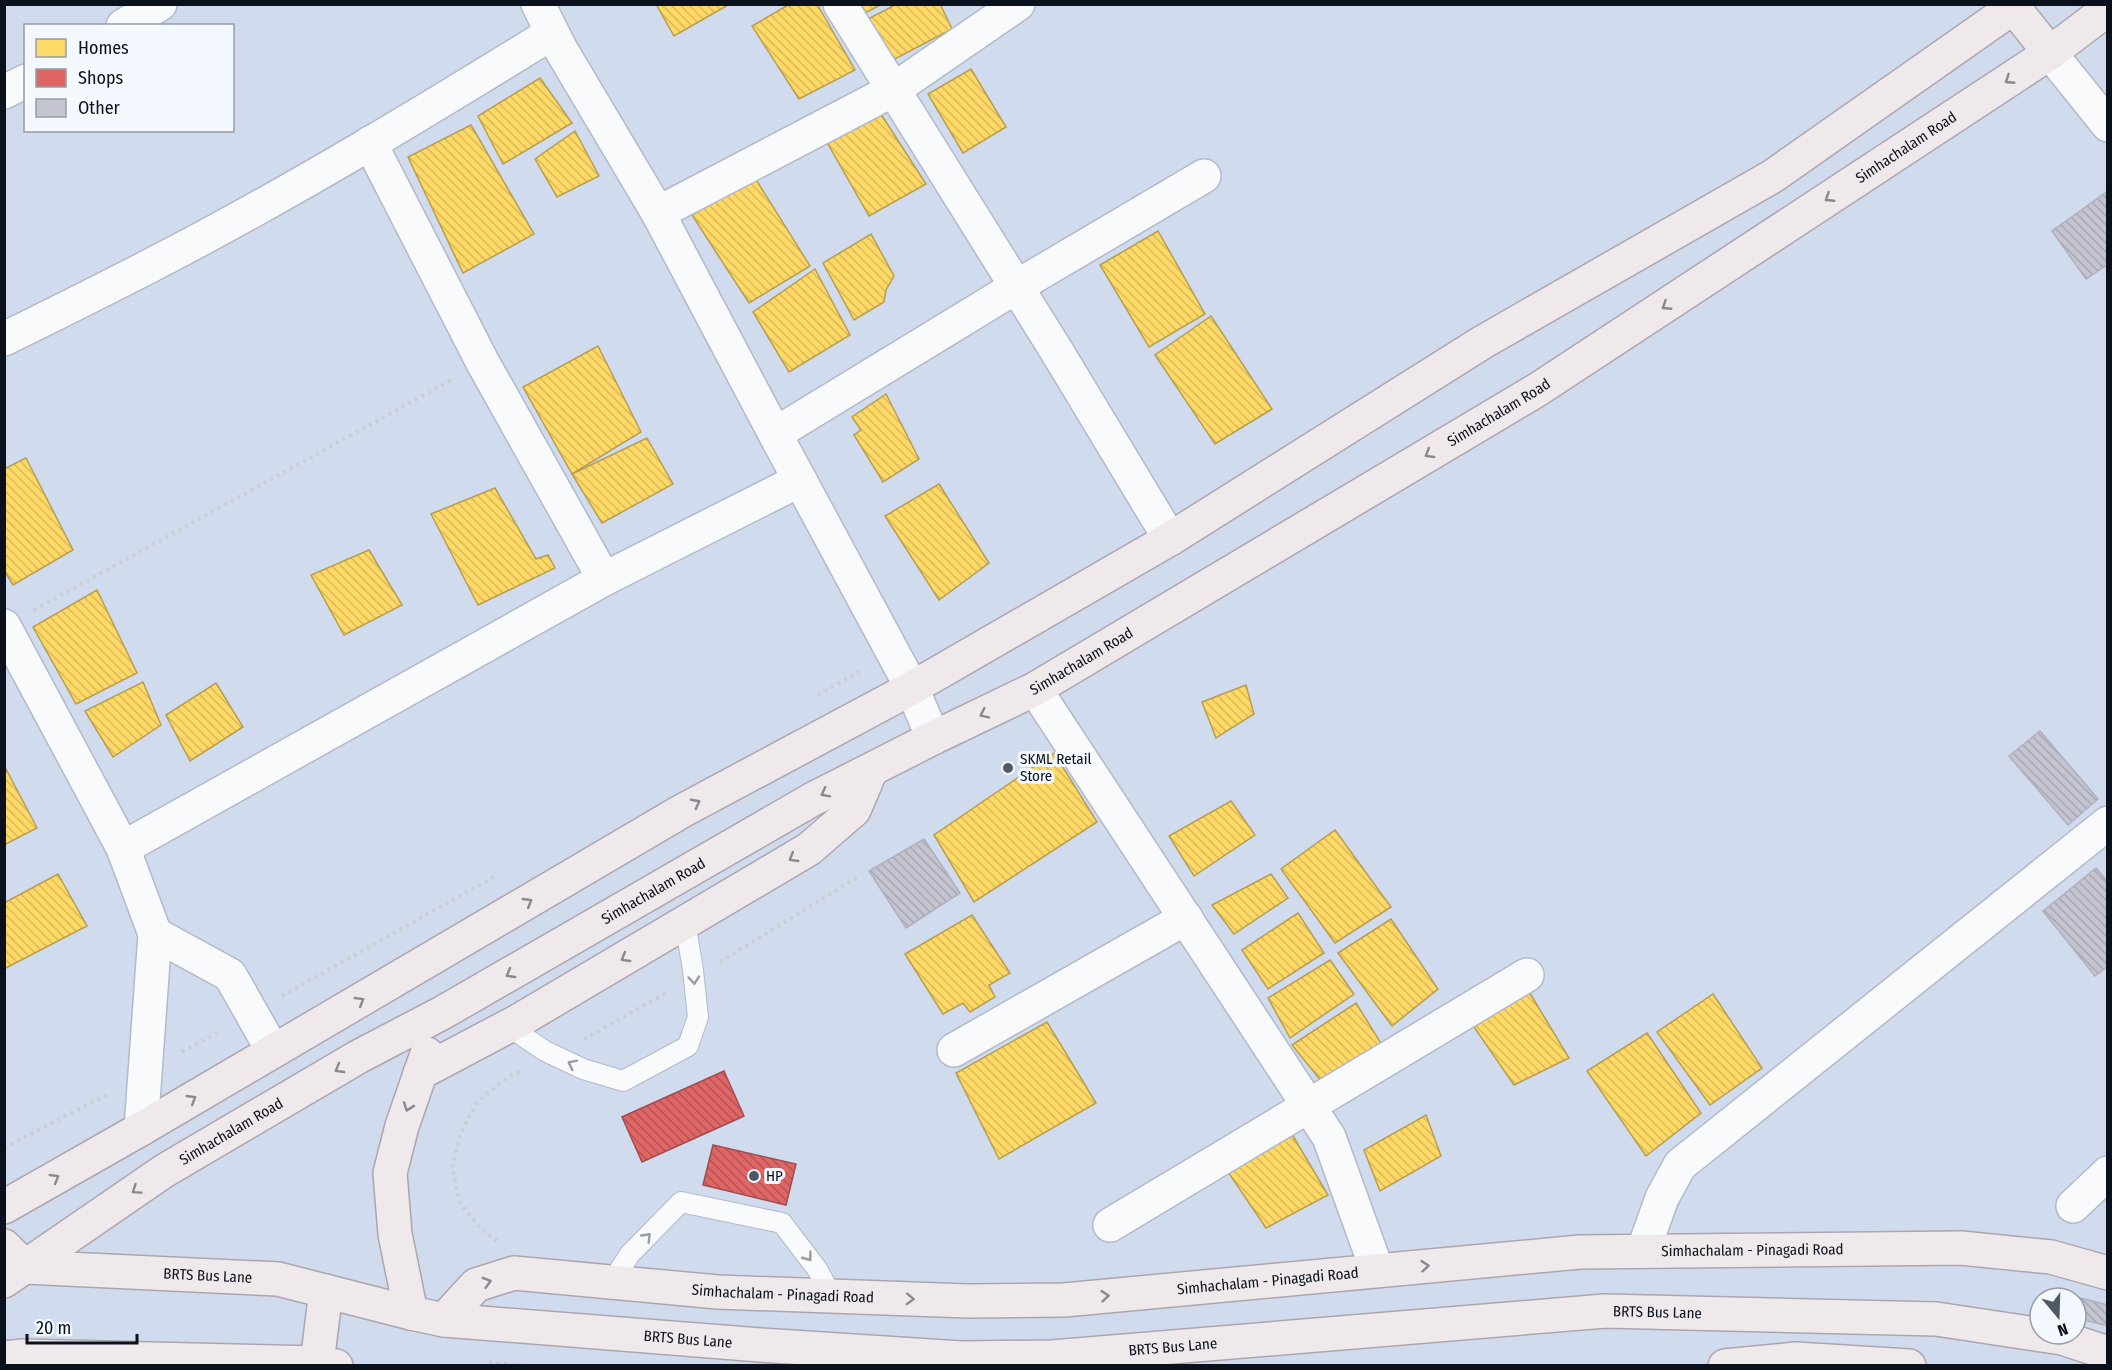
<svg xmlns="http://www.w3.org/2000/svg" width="2112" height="1370" viewBox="0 0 2112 1370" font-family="'Fira Sans Condensed',sans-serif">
<defs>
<pattern id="homes-back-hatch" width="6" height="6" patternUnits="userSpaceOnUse" patternTransform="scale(1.5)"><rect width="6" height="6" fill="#ffd966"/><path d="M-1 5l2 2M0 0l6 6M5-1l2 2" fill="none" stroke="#d9b958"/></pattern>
<pattern id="shops-back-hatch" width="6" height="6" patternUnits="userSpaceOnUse" patternTransform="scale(1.5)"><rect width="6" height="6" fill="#e06666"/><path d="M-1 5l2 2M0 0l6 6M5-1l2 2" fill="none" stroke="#b45353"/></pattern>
<pattern id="building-back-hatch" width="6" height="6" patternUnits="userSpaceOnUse" patternTransform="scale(1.5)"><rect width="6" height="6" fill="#c4c4d1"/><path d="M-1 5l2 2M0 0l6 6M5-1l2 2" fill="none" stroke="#a7a7b3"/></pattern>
</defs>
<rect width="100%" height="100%" fill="#d1dbee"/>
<g fill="url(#homes-back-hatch)" stroke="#b69d50" stroke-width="1.5">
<polygon points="656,4 730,4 674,36"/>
<polygon points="790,4 817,4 855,70 799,99 752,26"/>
<polygon points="860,4 882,4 865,13"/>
<polygon points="897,4 940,4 952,29 891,61 866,20"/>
<polygon points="971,69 1006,127 963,153 928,94"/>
<polygon points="540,78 572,123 503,164 478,116"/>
<polygon points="877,108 926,184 869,216 824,137"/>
<polygon points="471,125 534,234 463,273 408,157"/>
<polygon points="575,131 599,176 557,197 535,159"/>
<polygon points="755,178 810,266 749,303 692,215"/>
<polygon points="1158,231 1205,314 1149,347 1100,265"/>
<polygon points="871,234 894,276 886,290 884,302 854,320 823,263"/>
<polygon points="815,269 850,335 789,372 753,312"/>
<polygon points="1211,316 1272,409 1215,444 1155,355"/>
<polygon points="598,346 641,432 572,474 523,387"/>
<polygon points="886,394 919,459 883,482 854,435 861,430 852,417"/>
<polygon points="647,438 673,484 602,523 572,474"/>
<polygon points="26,458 73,550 13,585 4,570 4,469"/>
<polygon points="939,484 989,563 939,600 885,516"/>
<polygon points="495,488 536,559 548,555 555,568 478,605 431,514"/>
<polygon points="369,550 402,605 344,635 311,575"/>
<polygon points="97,590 137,673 76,704 33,627"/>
<polygon points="143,682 161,725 113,757 85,711"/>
<polygon points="216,683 243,727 190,761 166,715"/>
<polygon points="1246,685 1254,714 1216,738 1202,702"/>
<polygon points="1054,753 1097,822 974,902 934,835"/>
<polygon points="6,769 37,828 4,845 4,770"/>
<polygon points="1231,801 1255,835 1194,876 1169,836"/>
<polygon points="1335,830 1391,907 1335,943 1281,869"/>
<polygon points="58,874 87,926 4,969 4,903"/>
<polygon points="1271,874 1288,898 1234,934 1212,905"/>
<polygon points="1298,913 1324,953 1268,989 1242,950"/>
<polygon points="972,915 1010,973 989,985 995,997 970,1012 963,1003 943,1014 905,954"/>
<polygon points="1391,919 1438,989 1392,1026 1338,953"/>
<polygon points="1330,960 1354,994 1290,1038 1268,998"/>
<polygon points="1528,990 1569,1058 1514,1085 1474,1027"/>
<polygon points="1713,994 1762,1068 1710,1105 1657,1032"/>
<polygon points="1356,1003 1382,1045 1322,1082 1292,1045"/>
<polygon points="1047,1022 1096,1103 999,1159 956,1073"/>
<polygon points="1647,1033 1701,1113 1646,1156 1587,1071"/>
<polygon points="1426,1115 1441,1156 1380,1191 1364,1150"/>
<polygon points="1290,1131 1328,1195 1266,1228 1228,1172"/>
</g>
<g fill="url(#shops-back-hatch)" stroke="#a04c50" stroke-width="1.5">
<polygon points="724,1071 744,1116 642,1162 622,1117"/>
<polygon points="713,1145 796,1164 786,1205 703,1185"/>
</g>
<g fill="url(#building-back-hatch)" stroke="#afafbd" stroke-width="1.5">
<polygon points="2108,191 2108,264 2086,279 2052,231"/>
<polygon points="2040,731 2098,799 2068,825 2009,756"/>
<polygon points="924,839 960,893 906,928 869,871"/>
<polygon points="2096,868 2108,882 2108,966 2095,976 2043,911"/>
<polygon points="2069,1295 2108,1305 2108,1326 2076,1318 2076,1298 2068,1298"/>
</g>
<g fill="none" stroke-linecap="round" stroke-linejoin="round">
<g stroke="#b2b9c9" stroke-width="22">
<g id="service">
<polyline points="508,1026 545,1051 583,1069 623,1081 688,1046 698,1017 693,970 685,922"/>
<polyline points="611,1283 630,1254 681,1202 782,1223 817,1269 832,1296"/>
</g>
</g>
<g stroke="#b2b9c9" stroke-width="36">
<g id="minor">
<polyline points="538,4 560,48 658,213 775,434 912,688 933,738"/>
<polyline points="840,4 1056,350 1170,539"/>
<polyline points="123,26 160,4"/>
<polyline points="2050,53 2108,125"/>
<polyline points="4,92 26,81"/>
<polyline points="370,143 483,363 604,579"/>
<polyline points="658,213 893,90 1018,4"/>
<path d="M 4,339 C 59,312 113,285 167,257 C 299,188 426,111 552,33"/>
<polyline points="775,434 1016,287 1204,176"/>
<polyline points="4,626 123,848 155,934 141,1129"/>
<polyline points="1035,689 1329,1137 1377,1270"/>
<polyline points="123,848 604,579 800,480"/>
<polyline points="155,934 230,975 273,1051"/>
<polyline points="954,1050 1186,918"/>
<polyline points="2073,1206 2108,1173"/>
<polyline points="1110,1225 1527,975"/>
<polyline points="1643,1251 1662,1198 1680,1165 2108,823"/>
</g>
</g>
<g stroke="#ada5ae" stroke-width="36">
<g id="primary">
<polyline points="2014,8 2050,53"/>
<polyline points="420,1073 520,1020 809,849 854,810 871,770"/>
<polyline points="4,1207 141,1129 682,811 912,688 1170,539 1483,342 1773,176 2018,4"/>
<polyline points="4,1246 25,1267"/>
<path id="s1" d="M 25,1267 L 278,1279 L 411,1313 L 444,1320 L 760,1345 L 961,1358 L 1052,1357 L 1605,1311 L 1936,1319 L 2062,1338 L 2108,1353"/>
<path id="s2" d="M 4,1281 L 164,1171 L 358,1057 L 442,1013 L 813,799 L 933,738 L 1035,689 L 1537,390 L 2050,53 L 2108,9"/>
<polyline points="411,1313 395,1234 390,1173 402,1126 427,1054"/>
<path id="s3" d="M 444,1320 L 476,1285 L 514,1273 L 718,1292 L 967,1301 L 1064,1300 L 1580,1252 L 1961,1248 L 2051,1257 L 2108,1273"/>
<polyline points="4,1358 23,1356 317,1363 336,1366"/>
<polyline points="317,1363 326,1291"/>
<polyline points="1725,1366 1796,1359 1909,1366"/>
</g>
</g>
<g stroke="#cbcdd3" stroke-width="4" stroke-dasharray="3 4.5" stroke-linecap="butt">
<polyline points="34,610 453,379"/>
<polyline points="818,695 864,669"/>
<polyline points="720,962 858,877"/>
<polyline points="282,996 497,875"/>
<polyline points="584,1039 666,993"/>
<polyline points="182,1052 220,1031"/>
<polyline points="4,1148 108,1094"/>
<polyline points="497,1241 482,1230 460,1203 452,1168 460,1135 477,1102 508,1077 524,1070"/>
<polyline points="489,1362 523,1366"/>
</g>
<use href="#service" stroke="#f8fafc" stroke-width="20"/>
<use href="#minor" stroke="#f8fafc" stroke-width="33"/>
<use href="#primary" stroke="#f0e9eb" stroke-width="33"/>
</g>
<defs><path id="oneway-chevron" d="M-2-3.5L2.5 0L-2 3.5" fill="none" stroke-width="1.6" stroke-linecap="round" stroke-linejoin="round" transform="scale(1.5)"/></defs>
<g stroke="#89888e">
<use href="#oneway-chevron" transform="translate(2009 80) rotate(147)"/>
<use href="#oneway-chevron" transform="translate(1829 198) rotate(147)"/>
<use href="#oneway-chevron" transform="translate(1666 306) rotate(147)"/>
<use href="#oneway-chevron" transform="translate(1429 454) rotate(149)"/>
<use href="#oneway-chevron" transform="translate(984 714) rotate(154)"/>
<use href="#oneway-chevron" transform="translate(825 793) rotate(153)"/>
<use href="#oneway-chevron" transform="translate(696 803) rotate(-28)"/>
<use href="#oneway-chevron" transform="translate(793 858) rotate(149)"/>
<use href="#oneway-chevron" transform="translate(528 902) rotate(-31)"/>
<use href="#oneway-chevron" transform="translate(625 958) rotate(149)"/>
<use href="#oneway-chevron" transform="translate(510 974) rotate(150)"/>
<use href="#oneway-chevron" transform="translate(360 1001) rotate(-31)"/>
<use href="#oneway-chevron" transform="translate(339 1069) rotate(150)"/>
<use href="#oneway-chevron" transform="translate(192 1099) rotate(-31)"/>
<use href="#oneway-chevron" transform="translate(408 1107) rotate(109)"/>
<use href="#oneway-chevron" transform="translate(55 1178) rotate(-30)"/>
<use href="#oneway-chevron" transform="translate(136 1190) rotate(146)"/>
<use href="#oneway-chevron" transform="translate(1425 1266) rotate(-5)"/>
<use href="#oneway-chevron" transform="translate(487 1282) rotate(-16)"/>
<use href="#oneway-chevron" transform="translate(1105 1296) rotate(-5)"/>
<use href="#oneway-chevron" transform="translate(910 1299) rotate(2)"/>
</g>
<g stroke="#999da2">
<use href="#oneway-chevron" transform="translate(694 980) rotate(85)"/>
<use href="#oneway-chevron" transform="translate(572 1064) rotate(-154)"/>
<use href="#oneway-chevron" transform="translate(647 1237) rotate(-46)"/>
<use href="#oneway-chevron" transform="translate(808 1257) rotate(53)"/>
</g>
<g fill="#505866" stroke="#f4f8ff" stroke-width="2">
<circle cx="1008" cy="768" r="6"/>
<circle cx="754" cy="1176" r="6"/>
</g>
<g text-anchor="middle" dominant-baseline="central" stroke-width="6" stroke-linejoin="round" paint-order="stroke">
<g font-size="15" fill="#0b111c" stroke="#f4f8ff">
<text stroke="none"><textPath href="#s2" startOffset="2216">Simhachalam Road</textPath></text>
<text stroke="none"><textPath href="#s2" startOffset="1730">Simhachalam Road</textPath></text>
<text stroke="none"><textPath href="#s2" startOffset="1244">Simhachalam Road</textPath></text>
<text stroke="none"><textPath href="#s2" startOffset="758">Simhachalam Road</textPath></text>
<text stroke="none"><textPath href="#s2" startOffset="272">Simhachalam Road</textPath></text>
<text stroke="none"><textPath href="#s3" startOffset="1329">Simhachalam - Pinagadi Road</textPath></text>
<text stroke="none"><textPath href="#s1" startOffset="183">BRTS Bus Lane</textPath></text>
<text stroke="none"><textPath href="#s3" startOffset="843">Simhachalam - Pinagadi Road</textPath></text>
<text stroke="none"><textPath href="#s3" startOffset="357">Simhachalam - Pinagadi Road</textPath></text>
<text stroke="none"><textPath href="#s1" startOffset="1641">BRTS Bus Lane</textPath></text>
<text stroke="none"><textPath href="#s1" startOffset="669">BRTS Bus Lane</textPath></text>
<text stroke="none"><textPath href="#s1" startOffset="1155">BRTS Bus Lane</textPath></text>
</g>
<g font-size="15" fill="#0b111c" stroke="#f4f8ff" text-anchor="start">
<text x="1020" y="759">SKML Retail<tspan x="1020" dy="17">Store</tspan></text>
<text x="766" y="1176">HP</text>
</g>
</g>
<rect width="2112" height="1370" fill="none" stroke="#0b111c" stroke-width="12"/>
<rect x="24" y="24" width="210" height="108" fill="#f4f8ff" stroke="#979ca4" stroke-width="1.5"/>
<rect x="36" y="39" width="30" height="18" fill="#ffd966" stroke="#979ca4" stroke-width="1.5"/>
<text x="78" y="54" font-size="18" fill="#0b111c">Homes</text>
<rect x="36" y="69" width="30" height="18" fill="#e06666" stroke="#979ca4" stroke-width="1.5"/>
<text x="78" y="84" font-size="18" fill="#0b111c">Shops</text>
<rect x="36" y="99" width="30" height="18" fill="#c4c4d1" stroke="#979ca4" stroke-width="1.5"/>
<text x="78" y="114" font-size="18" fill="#0b111c">Other</text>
<g transform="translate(2058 1316) rotate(161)"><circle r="28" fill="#f4f8ff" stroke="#979ca4" stroke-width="1.5"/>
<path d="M0-4.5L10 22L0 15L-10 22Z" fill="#505866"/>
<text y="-9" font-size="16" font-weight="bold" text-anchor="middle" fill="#0b111c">N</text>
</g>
<path d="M27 1334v9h110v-9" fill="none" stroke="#0b111c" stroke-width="3"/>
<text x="36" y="1334" font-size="18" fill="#0b111c" stroke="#f4f8ff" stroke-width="4.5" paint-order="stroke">20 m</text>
</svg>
